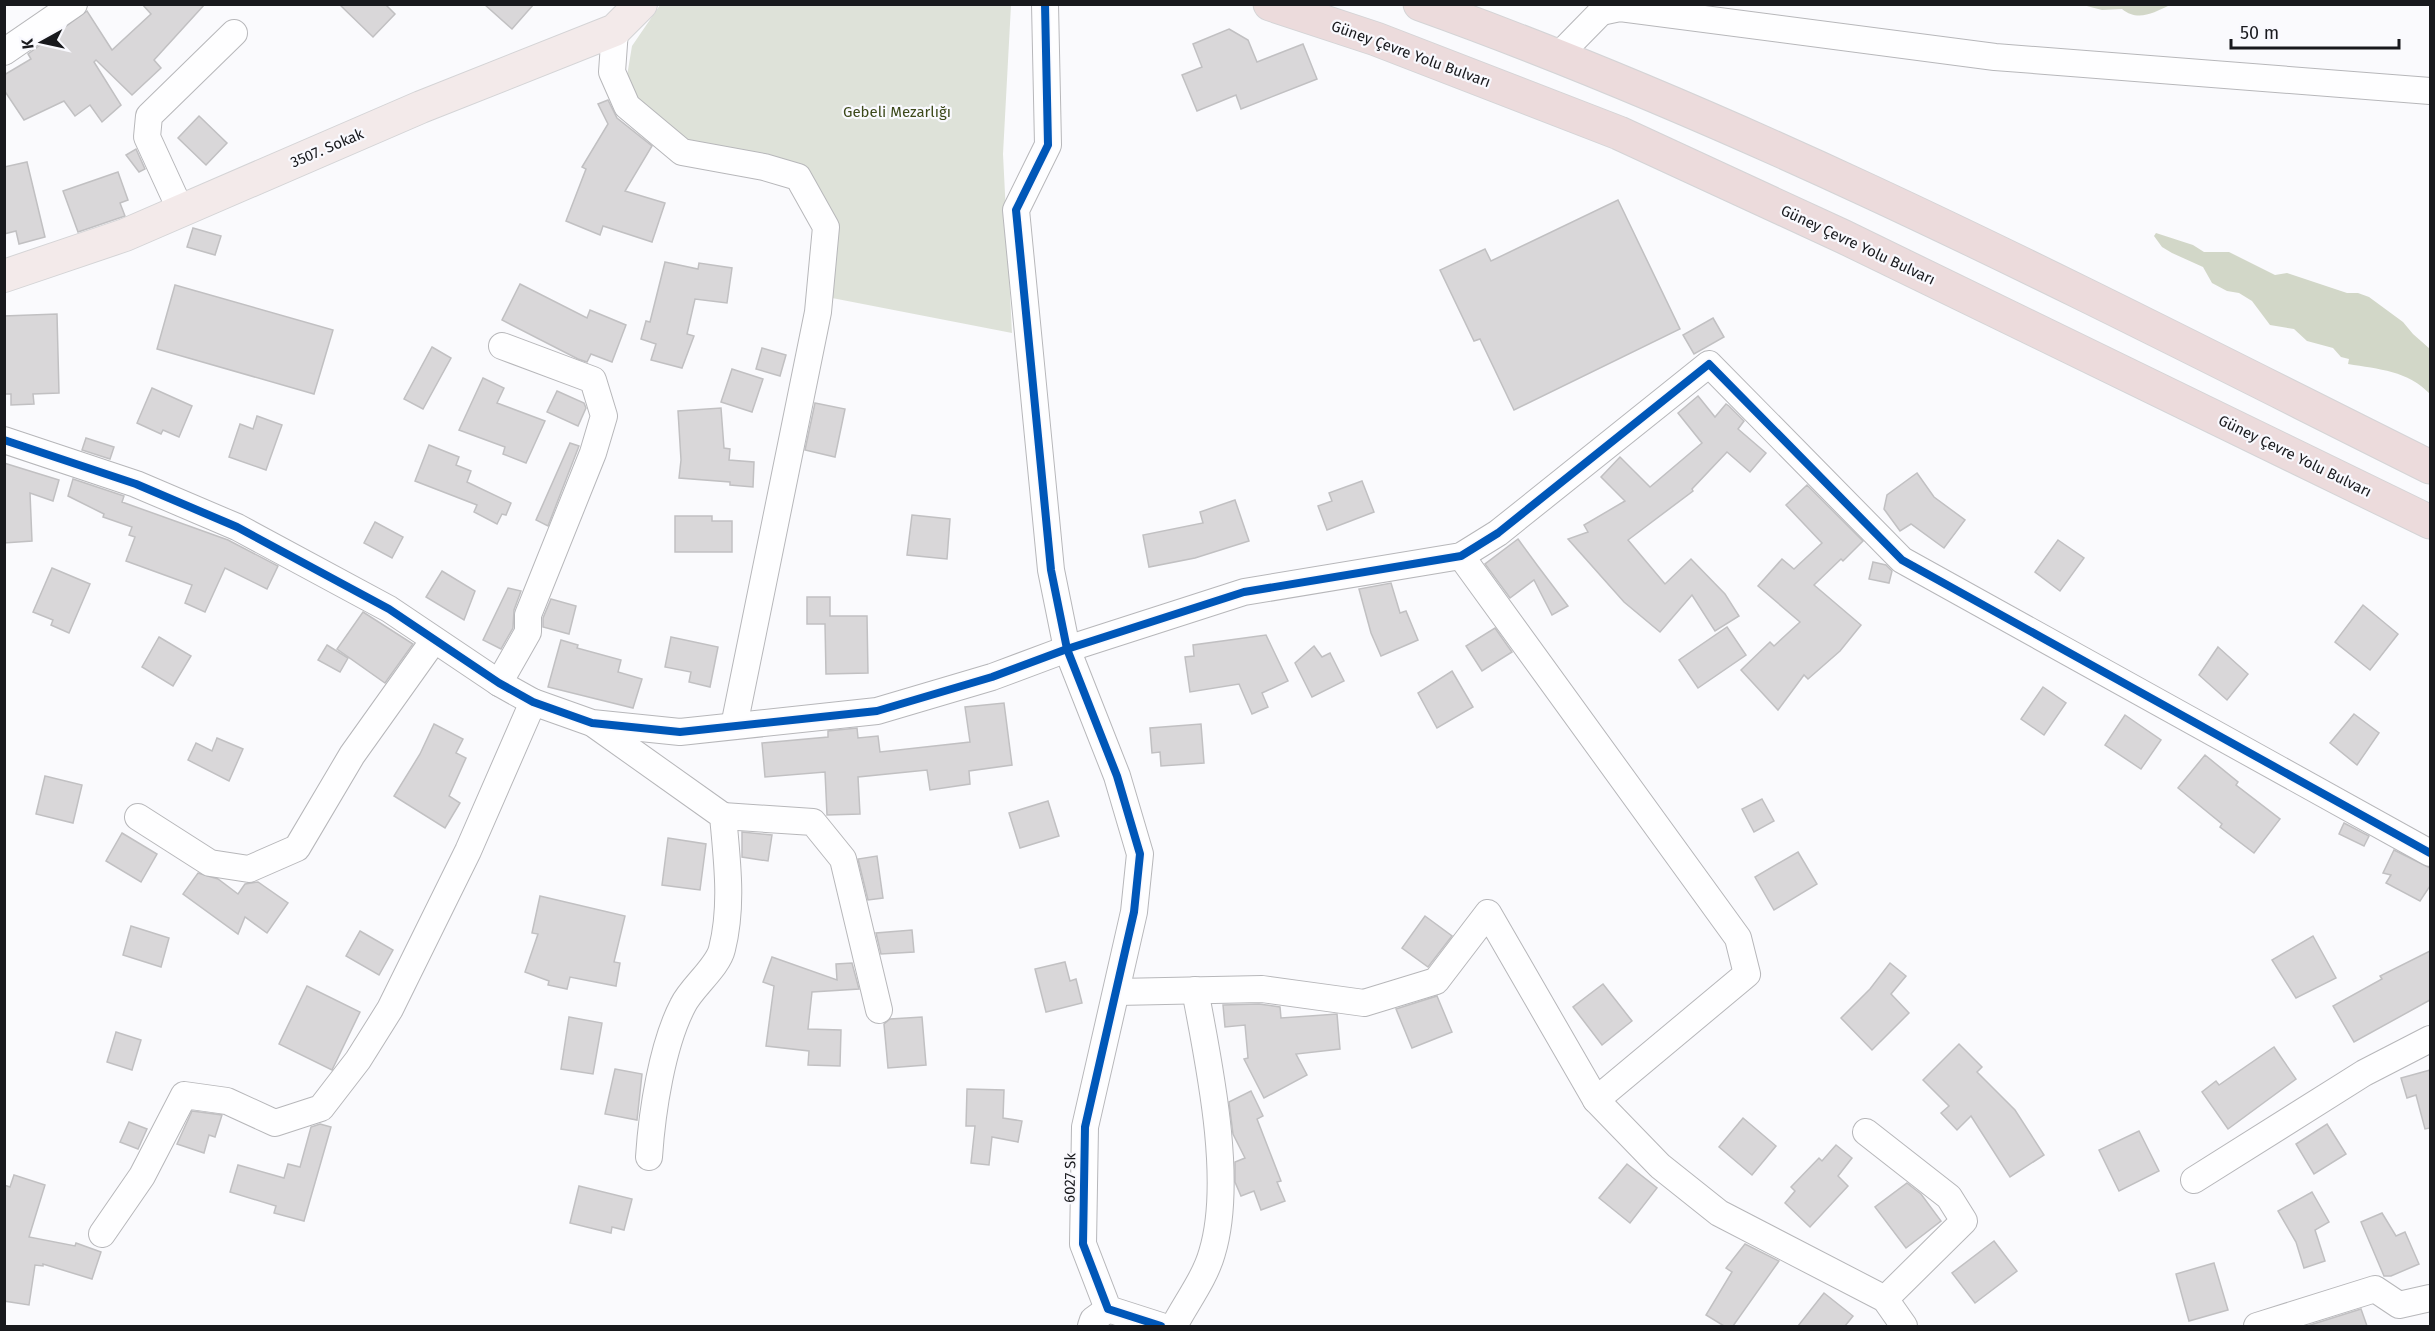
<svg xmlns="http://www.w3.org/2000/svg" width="2435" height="1331" viewBox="0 0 2435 1331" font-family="'Fira Sans',sans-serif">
<rect width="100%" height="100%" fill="#fafafd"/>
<polygon fill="#dee2d9" points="660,5 1011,5 1003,154 1012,333 832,298 833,242 817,185 662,139 626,82 632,46"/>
<g fill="#d2d7c8">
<path d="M 2083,5 L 2170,4 L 2170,5 C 2153,13 2138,22 2122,9 L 2102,10 Z"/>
<path d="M 2156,233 L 2193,245 L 2204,252 L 2229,252 L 2275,275 L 2287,273 L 2347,293 L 2358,293 L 2369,297 L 2403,322 L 2413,334 L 2430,349 L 2430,394 C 2408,371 2379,369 2348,364 L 2349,359 L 2341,357 L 2333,348 L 2307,341 L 2294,329 L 2270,325 L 2252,301 L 2239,293 L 2227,291 L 2212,283 L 2203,267 L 2172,253 L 2162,247 L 2154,236 Z"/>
</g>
<g fill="#d9d7d9" stroke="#c1c0c2" stroke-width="1.5">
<polygon points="142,4 205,4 154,60 161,68 132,95 96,60 94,62 121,105 102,122 90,105 75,116 64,101 24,120 4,90 4,75 31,59 28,54 87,11 112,50 151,14"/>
<polygon points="339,4 385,4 395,14 373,37"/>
<polygon points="484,4 534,4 512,29"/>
<polygon points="1229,29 1248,40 1257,62 1303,44 1317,79 1241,109 1236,95 1197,111 1182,75 1202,67 1193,44"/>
<polygon points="608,100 617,118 652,146 625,191 665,203 652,242 603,226 600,235 566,221 586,169 582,167 608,124 598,104"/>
<polygon points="199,116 227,143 206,165 178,138"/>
<polygon points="136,149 145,169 139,172 126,155"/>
<polygon points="27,162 45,237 19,244 16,231 4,234 4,167"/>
<polygon points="118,172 128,200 120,203 125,216 78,232 63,191"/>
<polygon points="1618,200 1680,329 1514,410 1480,339 1474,341 1440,270 1485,249 1491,261"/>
<polygon points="193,228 221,236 215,255 187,247"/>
<polygon points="665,262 698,269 699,263 732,268 727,303 695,299 687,334 694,336 682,368 651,360 656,344 641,339 646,321 650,322"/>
<polygon points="520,284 587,318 590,310 626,325 612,362 591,354 587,362 578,359 502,320"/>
<polygon points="175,285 333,330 314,394 157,349"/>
<polygon points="57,314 59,393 33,394 34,404 11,405 11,394 4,394 4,316"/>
<polygon points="1713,318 1724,337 1694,354 1683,335"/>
<polygon points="432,347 451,358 423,409 404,399"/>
<polygon points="762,348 786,355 780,376 756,369"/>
<polygon points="732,369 763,379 752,412 721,402"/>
<polygon points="483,378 504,388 497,403 545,421 526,463 503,454 505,447 459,430"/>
<polygon points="152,388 192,406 179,437 163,430 161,434 137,423"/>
<polygon points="557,391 584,403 586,408 578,426 547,412"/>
<polygon points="1698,396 1715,417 1726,404 1729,406 1744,421 1738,429 1766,453 1750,472 1727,452 1692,489 1693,491 1628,540 1665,584 1691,559 1725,594 1739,616 1715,631 1692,595 1660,632 1624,602 1568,539 1588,532 1584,525 1625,501 1601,477 1620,457 1650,487 1702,443 1678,413"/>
<polygon points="815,403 845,409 835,457 805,450"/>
<polygon points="721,408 724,448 730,449 729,460 754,462 753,487 730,485 730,482 679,478 681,460 678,411"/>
<polygon points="257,416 282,425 266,470 229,457 240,424 253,429"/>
<polygon points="86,438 114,447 110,459 82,450"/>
<polygon points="570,443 579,446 548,526 536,520"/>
<polygon points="429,445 459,457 456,465 471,471 467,482 511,503 506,515 502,514 497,524 474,512 477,505 415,481"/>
<polygon points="4,463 59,480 53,501 30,493 32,541 4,543"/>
<polygon points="1917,473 1934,497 1965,520 1944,548 1911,524 1900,531 1884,509 1887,495"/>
<polygon points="73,479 124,496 122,502 228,540 278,566 267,589 225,568 205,612 185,603 192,585 126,561 135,537 129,535 132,527 103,517 104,514 68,496"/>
<polygon points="1362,481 1374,512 1327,530 1318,506 1332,501 1329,493"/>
<polygon points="1807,485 1863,541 1843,561 1841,559 1814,585 1861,625 1840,651 1808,679 1804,675 1778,710 1741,670 1770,642 1774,646 1800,622 1758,586 1782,559 1794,569 1822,543 1786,505"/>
<polygon points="1235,500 1249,541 1195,558 1149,567 1143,535 1203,523 1200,512"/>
<polygon points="912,515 950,519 947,559 907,555"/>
<polygon points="675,516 712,516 712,521 732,521 732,552 675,552"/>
<polygon points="375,522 403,537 392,558 364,543"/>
<polygon points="1518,539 1537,565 1568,606 1552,615 1534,580 1510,598 1485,564"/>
<polygon points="2058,540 2084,558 2060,591 2035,572"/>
<polygon points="1873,562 1886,565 1892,571 1889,583 1869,579"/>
<polygon points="52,568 90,584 69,633 51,625 53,620 33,612"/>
<polygon points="442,571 475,591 464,620 426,597"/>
<polygon points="1391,583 1400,613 1406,611 1418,640 1381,656 1371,633 1359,589"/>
<polygon points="508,588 521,591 514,610 513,628 501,649 483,640"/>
<polygon points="807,597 830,597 830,616 867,616 868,673 826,674 825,624 807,624"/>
<polygon points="551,599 576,606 569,634 543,627 543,618"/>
<polygon points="2363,605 2398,634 2370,670 2335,642"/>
<polygon points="363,612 413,644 385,683 337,649"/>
<polygon points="1727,627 1746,655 1698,688 1679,660"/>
<polygon points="1495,628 1512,652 1482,671 1466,646"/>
<polygon points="1266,635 1288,681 1262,693 1268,707 1252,714 1239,684 1190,692 1185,657 1194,656 1193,645"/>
<polygon points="159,637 191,656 173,686 142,667"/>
<polygon points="671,637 718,647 710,687 689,682 691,672 665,667"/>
<polygon points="561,640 578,645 577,648 621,660 618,672 642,679 633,708 548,687"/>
<polygon points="327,645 348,658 340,672 318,660"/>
<polygon points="1314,646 1322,657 1330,653 1344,681 1312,697 1295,663"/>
<polygon points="2218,647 2248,674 2227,700 2199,675"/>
<polygon points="1452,671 1473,707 1437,728 1418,693"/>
<polygon points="2043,687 2066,703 2044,735 2021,719"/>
<polygon points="1004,703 1012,765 969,771 970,784 930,790 927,770 858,777 860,814 827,815 825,772 765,777 762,743 828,737 828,731 857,728 858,738 878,736 880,752 970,742 965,707"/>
<polygon points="2354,714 2379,733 2357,765 2330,743"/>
<polygon points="2125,715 2161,740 2141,769 2105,745"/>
<polygon points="434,724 463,739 456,753 466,758 449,796 460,803 445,828 394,796 420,754"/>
<polygon points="1201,724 1204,763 1161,766 1160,752 1152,753 1150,728"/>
<polygon points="217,738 243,749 229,781 188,760 196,743 212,751"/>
<polygon points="2205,755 2238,782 2236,785 2280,819 2254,853 2220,827 2222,824 2178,788"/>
<polygon points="45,776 82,785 73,823 36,814"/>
<polygon points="1762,799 1774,821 1754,832 1742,809"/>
<polygon points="1048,801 1059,836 1020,848 1009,813"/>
<polygon points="2344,823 2369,836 2364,846 2339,834"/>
<polygon points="742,832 772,835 768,861 742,857"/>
<polygon points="122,833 157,854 141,882 106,861"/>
<polygon points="668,838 706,844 700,890 662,885"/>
<polygon points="2394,850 2430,868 2430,886 2420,901 2386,883 2391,875 2383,873"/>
<polygon points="1798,852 1817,884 1774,910 1755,877"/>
<polygon points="877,856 883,898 868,900 858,859"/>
<polygon points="198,873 218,879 238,894 245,884 258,882 288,903 267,933 245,917 238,934 183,894"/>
<polygon points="540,896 625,916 614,962 620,963 616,986 570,977 567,989 548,985 549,981 525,972 538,934 532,933"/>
<polygon points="1425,916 1452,936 1428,967 1402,948"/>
<polygon points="131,926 169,938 161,967 123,955"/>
<polygon points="912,930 914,952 881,954 876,933"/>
<polygon points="360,931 393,950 379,975 346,956"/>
<polygon points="2313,936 2336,978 2296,998 2272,960"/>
<polygon points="2430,951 2430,1000 2354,1042 2333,1006 2382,979 2380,976"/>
<polygon points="772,957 837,980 836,964 852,963 859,989 812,992 808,1029 841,1030 840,1066 808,1065 809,1051 766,1046 774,986 763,982"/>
<polygon points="1065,962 1070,981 1076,979 1082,1003 1046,1012 1035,969"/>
<polygon points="1890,963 1906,976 1891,994 1909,1013 1872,1050 1841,1018 1870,989"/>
<polygon points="1603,984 1632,1021 1602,1045 1573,1007"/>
<polygon points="307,986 360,1012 332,1070 279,1044"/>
<polygon points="1437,996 1452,1032 1412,1048 1396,1009"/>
<polygon points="1259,1004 1280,1007 1281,1018 1337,1014 1340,1049 1296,1054 1307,1075 1264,1098 1244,1059 1248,1058 1245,1025 1225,1027 1223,1005"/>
<polygon points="569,1017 602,1023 593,1074 561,1069"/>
<polygon points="922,1017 926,1065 888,1068 884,1024 890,1019"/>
<polygon points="116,1032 141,1040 132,1070 107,1062"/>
<polygon points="1959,1044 1982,1067 1977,1072 2015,1110 2044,1155 2010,1177 1971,1116 1957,1130 1941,1113 1949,1106 1923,1080"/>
<polygon points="2274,1047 2296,1079 2228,1129 2202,1092 2216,1081 2219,1085"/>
<polygon points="615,1069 642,1074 637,1120 605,1114"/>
<polygon points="2430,1070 2430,1128 2425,1129 2416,1095 2407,1098 2401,1078"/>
<polygon points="967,1089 1004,1090 1003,1118 1022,1121 1018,1142 992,1137 989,1165 971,1163 975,1126 966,1126"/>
<polygon points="1251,1091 1263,1116 1257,1119 1281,1181 1277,1182 1285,1201 1261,1210 1254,1191 1241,1196 1235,1182 1235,1162 1245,1158 1233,1134 1229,1102"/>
<polygon points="192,1111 222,1115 215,1137 209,1135 204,1153 177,1144"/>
<polygon points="1743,1118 1776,1146 1752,1175 1719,1147"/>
<polygon points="129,1122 147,1129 138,1149 120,1142"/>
<polygon points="320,1124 331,1127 304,1221 274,1213 276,1206 230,1192 238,1165 284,1178 288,1164 300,1167 311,1127"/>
<polygon points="2327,1124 2346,1154 2314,1174 2296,1144"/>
<polygon points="2139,1131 2159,1171 2119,1191 2099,1150"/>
<polygon points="1836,1145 1852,1158 1838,1176 1848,1186 1810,1227 1785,1203 1795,1191 1791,1187 1819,1158 1822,1161"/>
<polygon points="1627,1164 1657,1188 1630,1223 1599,1198"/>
<polygon points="14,1175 45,1185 29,1237 75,1246 76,1243 101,1252 92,1279 43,1264 43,1266 35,1265 29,1305 4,1301 4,1185 10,1187"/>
<polygon points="1907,1183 1921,1194 1941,1221 1906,1248 1875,1207"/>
<polygon points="579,1186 632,1199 624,1230 612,1227 611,1233 570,1223"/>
<polygon points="2312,1192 2329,1222 2315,1230 2325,1261 2304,1268 2296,1242 2278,1211"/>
<polygon points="2382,1213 2396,1236 2405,1232 2419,1264 2391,1276 2384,1276 2361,1222"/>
<polygon points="1994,1241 2017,1271 1975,1303 1952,1273"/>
<polygon points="1745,1244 1779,1261 1733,1326 1724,1326 1706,1315 1732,1272 1726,1268"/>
<polygon points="2214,1263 2228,1310 2189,1321 2176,1274"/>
<polygon points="1824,1293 1853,1316 1845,1326 1798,1326"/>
<polygon points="2361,1309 2367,1326 2307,1326"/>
</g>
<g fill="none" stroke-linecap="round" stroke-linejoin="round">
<g stroke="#b7b7ba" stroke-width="28">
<g id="minor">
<polyline points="1045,4 1048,145 1016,210 1051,570 1067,649 1117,776 1140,854 1134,912 1085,1127 1083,1244 1108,1309 1161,1326"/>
<polyline points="1601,12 1620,8 1995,57 2430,91"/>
<polyline points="615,30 612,72 627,106 682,152 764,167 798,177 826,227 818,312 734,726"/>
<polyline points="4,52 74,4"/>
<polyline points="1558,56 1609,4"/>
<polyline points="181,211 147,137 149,116 234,33"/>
<polyline points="4,440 136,484 237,527 389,609 499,683 533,702 592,723 680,732 877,711 992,677 1067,649 1244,592 1461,556 1498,533 1709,364 1902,560 2430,853"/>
<polyline points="1461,556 1738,938 1747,974 1596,1100"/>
<polyline points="499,683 528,632 528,615 593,453 604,416 593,380 502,346"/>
<path d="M 595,725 L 723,816 C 727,860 733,906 722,949 C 718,967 691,988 683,1005 C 662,1045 652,1112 649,1157"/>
<polyline points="723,816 813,822 843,859 879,1010"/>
<polyline points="138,817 210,863 249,869 297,848 352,755 434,640"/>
<polyline points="1117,992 1262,989 1364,1003 1436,981 1488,913 1596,1100 1660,1166 1719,1213 1885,1299 1904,1326"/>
<polyline points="1866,1132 1949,1197 1964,1221 1885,1299"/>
<polyline points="2194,1180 2364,1073 2430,1039"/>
<polyline points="102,1234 142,1176 184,1095 227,1101 275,1123 321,1108 358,1060 390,1009 468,851 533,702"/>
<polyline points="1091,1326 1093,1320 1108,1309"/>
<path d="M 1174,1326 C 1186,1303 1205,1278 1212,1253 C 1234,1181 1209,1064 1195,990"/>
<polyline points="2257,1326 2375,1289 2399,1305 2430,1298"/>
</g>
</g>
<g stroke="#d4d4d6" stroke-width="34">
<polyline id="major" points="4,276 125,235 421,107 615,30 641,4"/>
</g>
<g stroke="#d4d4d6" stroke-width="35">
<g id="highway">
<polyline points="1270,4 1376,39 1619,133 1842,236 2430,522"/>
<path d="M 1420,4 C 1769,129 2099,302 2430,467"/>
</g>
</g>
<use href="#minor" stroke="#fefeff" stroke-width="26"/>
<use href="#major" stroke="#f3eaea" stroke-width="32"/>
<use href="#highway" stroke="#ecdbdc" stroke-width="33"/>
<g stroke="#f9f9fe" stroke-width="11">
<g id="cycleway">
<polyline points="1045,4 1048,145 1016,210 1051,570 1067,649 1117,776 1140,854 1134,912 1085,1127 1083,1244 1108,1309 1161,1326"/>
<polyline points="4,440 136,484 237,527 389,609 499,683 533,702 592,723 680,732 877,711 992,677 1067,649 1244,592 1461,556 1498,533 1709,364 1902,560 2430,853"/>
</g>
</g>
<use href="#cycleway" stroke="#0057b8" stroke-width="8"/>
</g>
<g text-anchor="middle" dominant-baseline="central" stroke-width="4.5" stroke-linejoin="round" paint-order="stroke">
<g font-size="15" fill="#18191d" stroke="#f9f9fe">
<text transform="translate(1411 54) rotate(20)">Güney Çevre Yolu Bulvarı</text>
<text transform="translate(327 148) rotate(-23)">3507. Sokak</text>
<text transform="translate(1858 245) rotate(25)">Güney Çevre Yolu Bulvarı</text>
<text transform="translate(2295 456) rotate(26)">Güney Çevre Yolu Bulvarı</text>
<text transform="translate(1070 1178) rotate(-89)">6027 Sk</text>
</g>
<g font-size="15" fill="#3c491a" stroke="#f9f9fe">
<text x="897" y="112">Gebeli Mezarlığı</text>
</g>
</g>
<rect width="2435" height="1331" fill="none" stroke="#18191d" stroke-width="12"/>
<g transform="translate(42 42) rotate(262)" stroke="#f9f9fe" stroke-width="4.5" paint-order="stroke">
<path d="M0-4.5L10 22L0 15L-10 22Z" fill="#18191d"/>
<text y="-9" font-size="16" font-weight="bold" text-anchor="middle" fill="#18191d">K</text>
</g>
<path d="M2231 39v9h168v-9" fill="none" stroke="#18191d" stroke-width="3"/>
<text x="2240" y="39" font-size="18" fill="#18191d" stroke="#f9f9fe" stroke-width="4.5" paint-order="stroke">50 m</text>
</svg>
